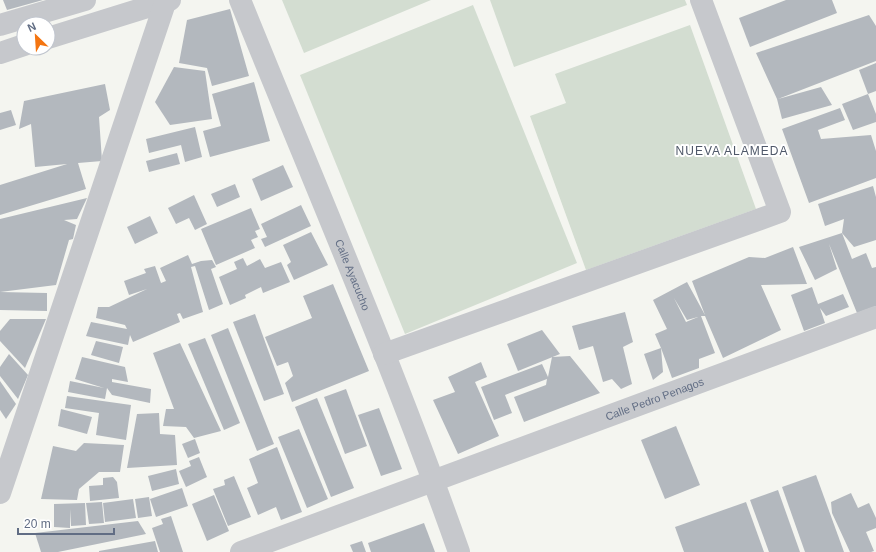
<svg xmlns="http://www.w3.org/2000/svg" width="876" height="552" viewBox="0 0 876 552" font-family="Helvetica,sans-serif">
<rect width="100%" height="100%" fill="#f4f5f0"/>
<g fill="#d3ddd1">
<polygon points="282,0 431,0 304,53"/>
<polygon points="490,0 685,0 687,5 514,67"/>
<polygon points="473,5 577,263 405,334 300,75"/>
<polygon points="690,25 756,209 586,270 530,116 566,103 555,74"/>
</g>
<g fill="#b3b8be" fill-rule="evenodd">
<polygon points="3,0 43,0 7,10"/>
<polygon points="786,0 832,0 837,13 750,47 739,18"/>
<polygon points="230,9 249,76 212,86 207,68 179,63 187,20"/>
<polygon points="869,15 876,26 876,61 778,99 821,87 832,105 782,119 777,99 756,53"/>
<polygon points="876,63 876,91 868,94 859,70"/>
<polygon points="174,67 205,71 212,119 170,125 155,102"/>
<polygon points="254,82 270,141 210,157 203,131 221,126 212,94"/>
<polygon points="105,84 110,110 99,117 102,161 78,163 86,189 0,215 0,185 67,164 35,167 31,124 19,129 24,101"/>
<polygon points="868,94 876,114 876,122 853,130 842,104"/>
<polygon points="840,108 845,120 818,130 821,139 871,135 876,151 876,178 809,203 782,129"/>
<polygon points="11,110 16,125 0,130 0,113"/>
<polygon points="195,127 202,157 185,162 181,145 149,153 146,139"/>
<polygon points="177,153 180,164 149,172 146,161"/>
<polygon points="283,165 293,187 261,201 252,179"/>
<polygon points="235,184 240,197 217,207 211,194"/>
<polygon points="873,186 876,197 876,240 854,247 842,233 844,219 825,226 818,204"/>
<polygon points="194,195 207,224 195,230 189,218 176,224 168,208"/>
<polygon points="87,198 77,219 64,220 76,225 73,239 69,240 56,285 0,292 0,219"/>
<polygon points="301,205 311,226 265,247 261,239 267,237 261,224"/>
<polygon points="251,208 260,229 255,231 258,237 251,240 255,248 216,265 201,229"/>
<polygon points="150,216 158,233 135,244 127,227"/>
<polygon points="311,232 328,265 294,280 287,265 291,262 283,245"/>
<polygon points="842,233 852,259 866,253 872,268 876,267 876,306 857,313 829,244 837,269 815,280 799,247"/>
<path d="M 793,247 L 807,284 L 761,285 L 781,330 L 723,358 L 705,316 L 701,316 L 715,353 L 699,359 L 699,368 L 672,378 L 661,348 L 663,372 L 653,380 L 644,354 L 661,348 L 655,334 L 667,329 L 653,300 L 687,282 L 705,315 L 692,281 L 749,257 L 765,258 ZM 674,298 L 687,320 L 698,317 L 686,322 Z"/>
<polygon points="188,255 192,264 201,261 212,260 216,267 211,269 223,304 209,310 195,266 191,267 203,312 183,319 180,313 177,314 180,322 133,342 130,335 128,345 86,336 91,322 127,329 125,325 96,318 98,307 109,307 147,289 129,295 124,281 146,273 144,269 155,266 161,283 166,281 160,268"/>
<polygon points="243,258 247,266 260,259 265,268 281,262 290,282 263,293 261,287 245,295 246,298 230,305 219,277 237,269 234,262"/>
<polygon points="333,284 369,371 292,402 285,383 293,376 288,362 277,366 265,337 312,318 303,296"/>
<polygon points="812,287 818,304 843,294 849,307 826,316 820,308 825,323 804,331 791,295"/>
<polygon points="0,292 47,293 47,311 0,310"/>
<polygon points="625,312 633,342 623,347 632,384 621,389 612,379 603,382 593,346 579,350 572,326"/>
<polygon points="255,314 284,394 264,401 233,322"/>
<polygon points="10,319 46,319 25,368 0,341 0,331"/>
<polygon points="228,328 274,444 257,451 211,335"/>
<polygon points="542,330 560,354 518,371 507,344"/>
<polygon points="205,338 240,423 224,430 188,344"/>
<polygon points="96,341 123,347 119,363 91,355"/>
<polygon points="180,343 221,431 194,438 186,427 163,426 166,409 174,409 153,353"/>
<polygon points="9,354 28,375 18,399 0,376 0,367"/>
<polygon points="570,356 600,393 524,422 514,397 546,385 547,379 505,395 512,413 494,420 481,387 542,364 548,377 552,357"/>
<polygon points="82,357 125,367 128,382 112,379 112,382 151,389 150,403 112,395 107,388 105,399 68,392 70,381 104,388 75,379"/>
<polygon points="481,362 487,377 475,382 499,436 458,454 433,400 455,392 448,377"/>
<polygon points="0,381 16,404 6,419 0,410"/>
<polygon points="346,389 367,446 345,454 324,397"/>
<polygon points="67,396 131,405 126,440 96,435 99,413 65,408"/>
<polygon points="317,398 354,488 331,497 295,407"/>
<polygon points="379,408 402,469 381,476 358,415"/>
<polygon points="61,409 92,417 87,434 58,426"/>
<polygon points="159,413 160,434 175,435 177,465 127,468 137,414"/>
<polygon points="676,426 700,485 665,499 641,440"/>
<polygon points="299,429 328,499 307,508 278,437"/>
<polygon points="195,439 200,453 188,458 182,444"/>
<polygon points="84,443 124,445 120,472 99,472 79,489 77,500 41,499 53,446 76,451"/>
<polygon points="277,447 302,512 281,520 276,507 258,515 247,488 258,483 249,459"/>
<polygon points="199,457 207,477 186,487 179,471 191,466 189,461"/>
<polygon points="176,469 179,484 152,491 148,476"/>
<polygon points="816,475 844,552 805,552 782,487"/>
<polygon points="234,476 251,517 228,526 213,489 225,485 224,480"/>
<polygon points="113,477 117,482 119,498 90,501 89,486 103,485 103,478"/>
<polygon points="182,488 188,506 156,517 150,499"/>
<polygon points="778,490 800,552 769,552 750,500"/>
<polygon points="851,493 858,508 869,503 876,518 876,528 866,532 874,551 871,552 850,552 832,513 831,502"/>
<polygon points="214,495 229,531 207,541 192,504"/>
<polygon points="149,497 152,516 138,518 135,499"/>
<polygon points="133,499 136,518 105,522 103,503"/>
<polygon points="102,502 104,523 89,524 86,503"/>
<polygon points="746,502 764,552 684,552 675,527"/>
<polygon points="85,503 86,525 71,526 70,509 70,528 54,527 54,504"/>
<polygon points="171,516 183,552 160,552 152,528 163,524 161,519"/>
<polygon points="138,521 146,534 58,552 41,552 35,533"/>
<polygon points="424,523 435,552 371,552 368,543"/>
<polygon points="155,541 158,552 99,552 99,551"/>
<polygon points="362,541 366,552 353,552 350,545"/>
</g>
<g fill="none" stroke-linecap="round" stroke-linejoin="round">
<g stroke="#c6c8cc" stroke-width="22">
<path id="s1" d="M 240,0 C 314,183 393,365 459,552"/>
<polyline points="0,25 85,0"/>
<polyline points="48,38 170,0"/>
<polyline points="0,53 24,45"/>
<polyline points="384,354 780,212 701,0"/>
<polyline points="0,493 166,0"/>
<path id="s2" d="M 241,552 L 876,317"/>
</g>
</g>
<g text-anchor="middle" dominant-baseline="central" stroke-width="4" stroke-linejoin="round" paint-order="stroke">
<g font-size="11" fill="#616d84" stroke="#fff">
<text stroke="none"><textPath href="#s1" startOffset="297">Calle Ayacucho</textPath></text>
<text stroke="none"><textPath href="#s2" startOffset="441">Calle Pedro Penagos</textPath></text>
</g>
<g font-size="12" letter-spacing="1" fill="#4f5869" stroke="#fff">
<text x="732" y="151">NUEVA ALAMEDA</text>
</g>
</g>
<g transform="translate(36 36) rotate(335)"><circle r="19" fill="#ffffff" stroke="#c0c5ce"/>
<path d="M0-3L7 15L0 10L-7 15Z" fill="#f47511"/>
<text y="-6" font-size="11" font-weight="bold" text-anchor="middle" fill="#616d84">N</text>
</g>
<path d="M18 528v6h96v-6" fill="none" stroke="#616d84" stroke-width="2"/>
<text x="24" y="528" font-size="12" fill="#616d84" stroke="#ffffff" stroke-width="3" paint-order="stroke">20 m</text>
</svg>
